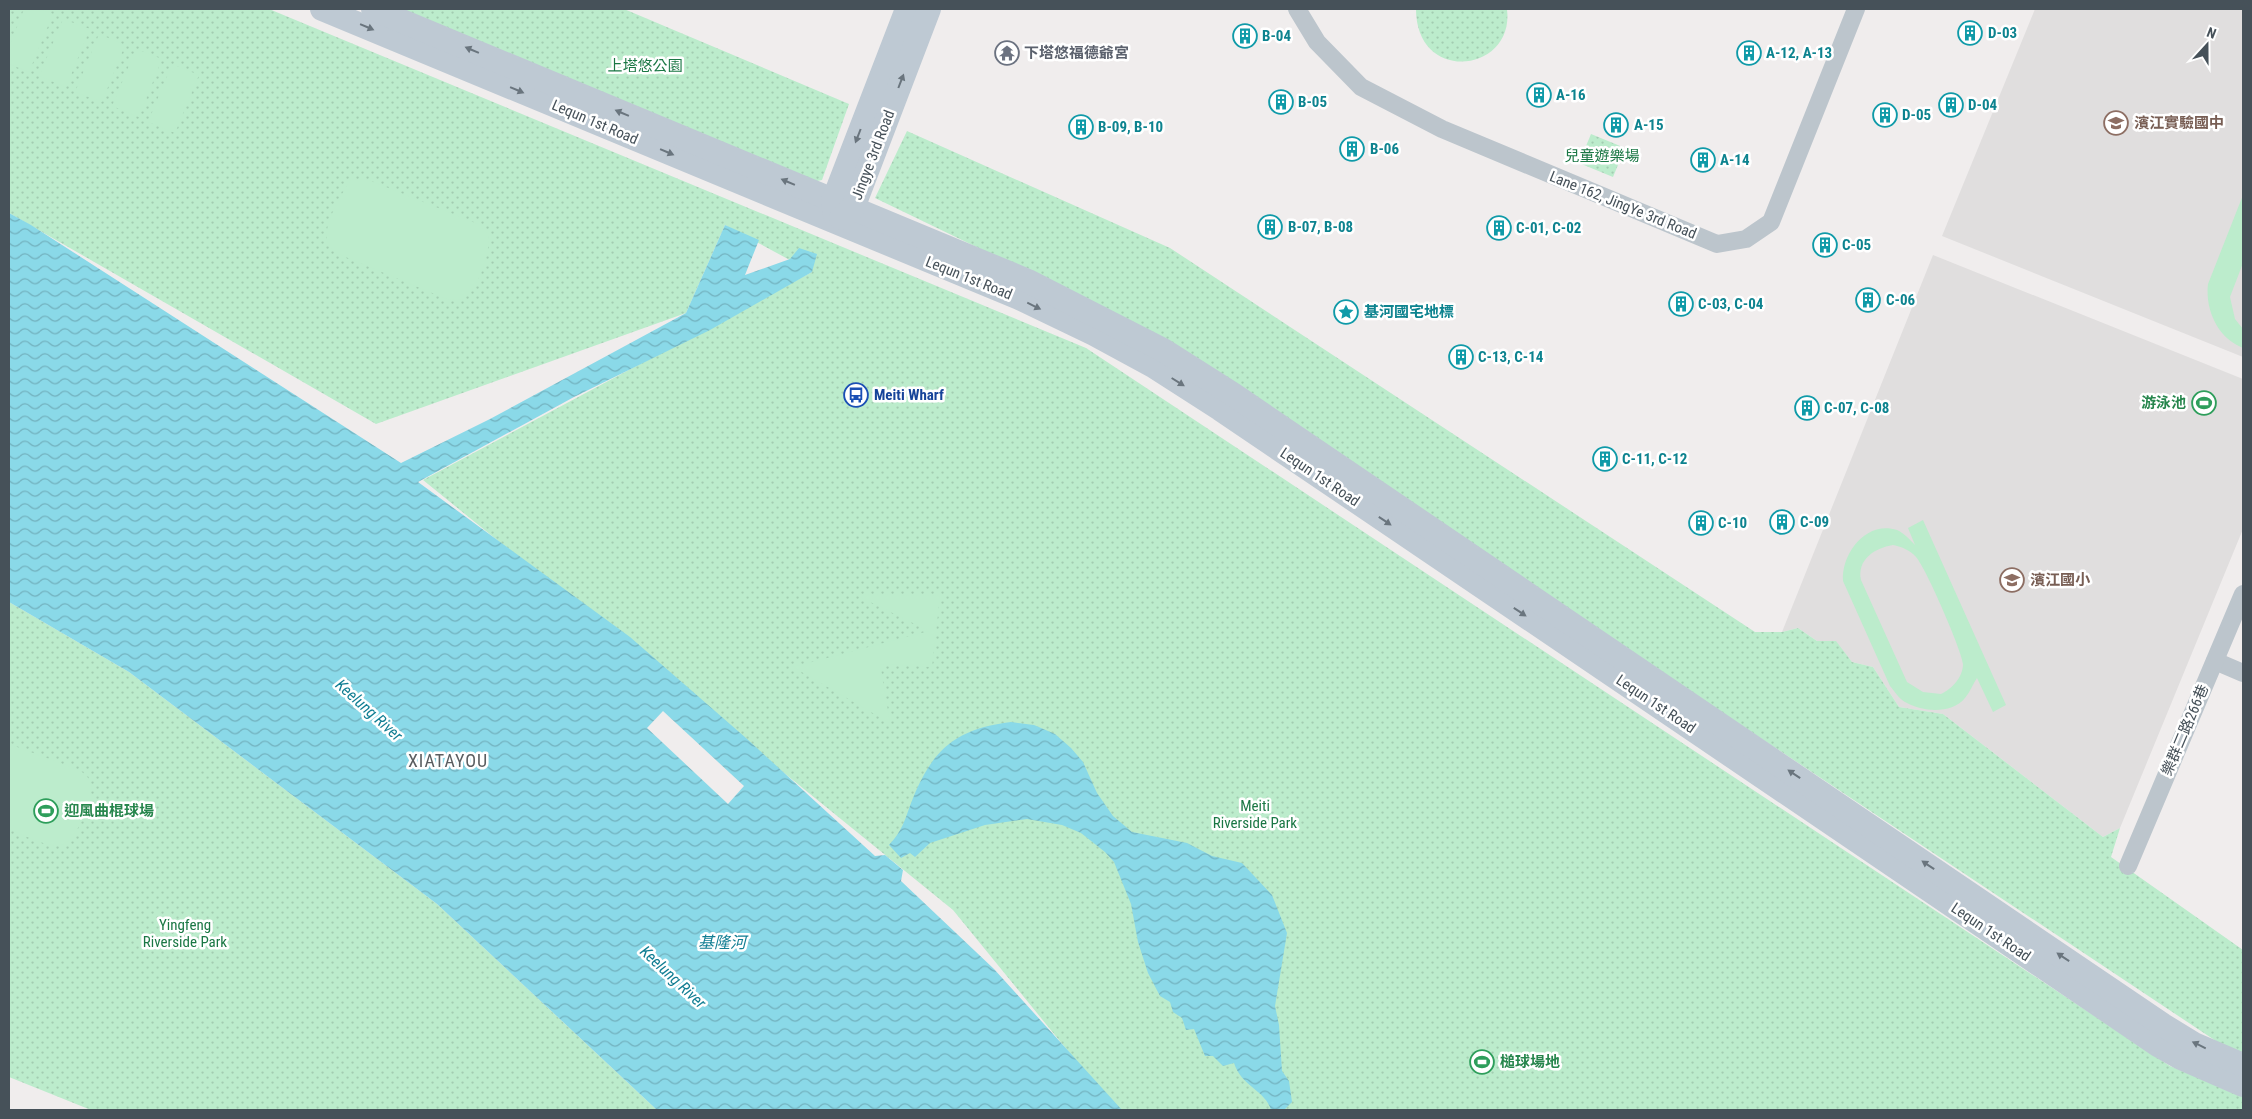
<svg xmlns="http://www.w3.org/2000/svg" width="2252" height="1119" viewBox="0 0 2252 1119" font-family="'Roboto Condensed','Noto Sans TC',sans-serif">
<defs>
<pattern id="grass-dots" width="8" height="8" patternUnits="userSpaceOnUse" patternTransform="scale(1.25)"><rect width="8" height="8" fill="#bceccc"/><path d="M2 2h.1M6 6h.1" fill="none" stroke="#a3ccb1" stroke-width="1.8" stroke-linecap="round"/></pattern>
<pattern id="water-waves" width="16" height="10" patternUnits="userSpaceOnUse" patternTransform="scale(1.25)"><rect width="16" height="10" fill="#8ad9e8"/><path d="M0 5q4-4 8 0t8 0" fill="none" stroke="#73b2bf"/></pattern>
</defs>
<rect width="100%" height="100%" fill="#f0eded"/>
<g fill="#e0dede">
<polygon points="2035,9 2243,9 2243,357 1942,236"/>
<polygon points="1933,255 2243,379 2243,529 2120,828 2103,837 1943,714 1899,707 1873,667 1852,662 1836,642 1817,641 1798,628 1782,632"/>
</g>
<g fill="url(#grass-dots)">
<polygon points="9,9 269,9 1086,348 2170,1066 2243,1096 2243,1110 1116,1110 953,910 423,480 812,272 725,225 686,313 376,424 9,213"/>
<polygon points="393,9 624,9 849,104 822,180 808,183"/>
<path d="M 1416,9 L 1507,9 C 1515,73 1416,85 1416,9 Z"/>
<polygon points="907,131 1170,248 1755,632 1782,632 1798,628 1817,641 1836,641 1852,662 1873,667 1899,707 1943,714 2103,837 2120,828 2111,857 2243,950 2243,1057 2234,1053 1146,329 875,198"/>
<polygon points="1591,134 1625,148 1613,177 1579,163"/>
<polygon points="9,602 129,672 437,904 657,1110 91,1110 9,1077"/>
</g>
<g fill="#bceccc" fill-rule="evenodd">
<polygon points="24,9 39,9 53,14 29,72 9,64 9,47"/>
<polygon points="63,19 90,29 66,87 39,76"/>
<polygon points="99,34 125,45 102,102 75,92"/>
<polygon points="136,49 162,59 139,117 112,106"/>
<polygon points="172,64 199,75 175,133 148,122"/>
<path d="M 366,179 L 478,224 L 489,235 C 489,258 480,283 464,299 L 449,300 L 336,253 C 334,250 330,247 328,243 C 321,228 342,192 351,180 Z"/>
<path d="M 2243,195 L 2243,263 L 2230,297 L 2235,319 L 2243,329 L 2243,348 C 2217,338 2205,309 2208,284 Z"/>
<path d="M 1923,520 L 2006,705 L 1993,712 L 1977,678 C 1973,684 1970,692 1965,698 C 1952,714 1923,712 1907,703 C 1900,700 1895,692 1890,686 L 1843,581 C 1841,554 1866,520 1897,530 C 1904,533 1910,540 1915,545 L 1908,528 ZM 1893,545 C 1902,547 1910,550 1916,557 C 1926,568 1962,651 1963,664 C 1963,677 1952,689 1941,694 L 1923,692 L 1907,682 L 1861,580 C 1857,560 1874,548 1893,545 Z"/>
<polygon points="854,594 940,596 932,667 880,664 890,723 793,667 929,631"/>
<path d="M 9,744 L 79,770 C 85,774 90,778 91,785 C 93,799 76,843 61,845 C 48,848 21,834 9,829 Z"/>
</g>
<g fill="url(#water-waves)">
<polygon points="9,213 31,225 401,463 490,419 686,313 725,225 759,240 745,275 790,259 799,248 817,254 812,272 710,330 574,397 418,482 630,637 746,738 875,856 885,855 903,870 901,881 994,969 1122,1110 657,1110 437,904 129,672 9,602"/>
<path d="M 1011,722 L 1034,725 L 1055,734 L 1071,748 L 1083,762 L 1097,793 L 1113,816 L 1132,832 L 1187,843 L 1212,856 L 1242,863 L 1272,895 L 1287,933 L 1275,1006 L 1279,1025 L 1282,1071 L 1289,1081 L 1292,1102 L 1284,1110 L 1271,1110 C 1266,1091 1241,1086 1234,1063 L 1223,1066 L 1213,1056 L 1205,1056 L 1194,1029 L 1186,1030 L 1182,1018 L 1173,1012 L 1170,1002 L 1160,996 L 1148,973 L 1138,942 L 1131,904 L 1114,862 L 1105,852 L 1081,833 L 1062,825 L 1027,819 L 985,825 L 930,843 L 915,857 L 910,853 L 901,858 L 889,845 C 904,829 905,818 913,798 C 934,747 957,729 1011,722 Z"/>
</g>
<polygon fill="#f0eded" points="663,711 744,786 728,804 647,728"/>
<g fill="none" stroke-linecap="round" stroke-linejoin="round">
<g stroke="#bcc5cc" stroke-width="18">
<polyline points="1297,9 1317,42 1361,87 1442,129 1717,244 1746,239 1771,222 1856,9"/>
<polyline points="2215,661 2243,673"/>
<polyline points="2128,866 2243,594"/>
</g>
<g stroke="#bec9d3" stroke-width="24">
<polyline points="322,9 1019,298 1094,334 1153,366 1220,409 2158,1045 2181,1058 2243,1085"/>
<polyline points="373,9 1028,281 1163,350 1234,395 2163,1025 2194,1044 2243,1065"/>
<polyline points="835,215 833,201 907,9"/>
<polyline points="841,218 853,208 929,9"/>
</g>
</g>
<defs><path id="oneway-solid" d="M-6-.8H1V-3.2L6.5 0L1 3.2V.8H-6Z" transform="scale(1.25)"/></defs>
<g fill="#6a757e">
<use href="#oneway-solid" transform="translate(367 27) rotate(23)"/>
<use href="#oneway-solid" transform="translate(472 50) rotate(-157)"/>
<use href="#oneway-solid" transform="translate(901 81) rotate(-69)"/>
<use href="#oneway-solid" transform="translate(517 90) rotate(23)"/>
<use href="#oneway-solid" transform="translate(622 113) rotate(-157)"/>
<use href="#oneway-solid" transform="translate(858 136) rotate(111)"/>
<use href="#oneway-solid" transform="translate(667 152) rotate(23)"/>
<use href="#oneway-solid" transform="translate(788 182) rotate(-157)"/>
<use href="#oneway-solid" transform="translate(1034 306) rotate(26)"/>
<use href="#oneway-solid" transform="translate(1178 382) rotate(32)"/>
<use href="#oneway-solid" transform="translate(1385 521) rotate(34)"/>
<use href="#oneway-solid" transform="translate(1520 612) rotate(34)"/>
<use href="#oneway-solid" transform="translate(1794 774) rotate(-146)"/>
<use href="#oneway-solid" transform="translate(1928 865) rotate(-146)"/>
<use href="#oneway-solid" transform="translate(2063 957) rotate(-146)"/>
<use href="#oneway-solid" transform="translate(2199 1045) rotate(-154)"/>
</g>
<defs>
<g id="building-ring" transform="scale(1.25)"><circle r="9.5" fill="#fff" stroke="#0f9aa8" stroke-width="1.5"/><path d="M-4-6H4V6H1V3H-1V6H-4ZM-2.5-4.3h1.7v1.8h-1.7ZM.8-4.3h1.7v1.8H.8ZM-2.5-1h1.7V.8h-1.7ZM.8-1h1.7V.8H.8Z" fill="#0f9aa8"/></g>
<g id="temple-ring" transform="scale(1.25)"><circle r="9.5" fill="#fff" stroke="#6b7280" stroke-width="1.5"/><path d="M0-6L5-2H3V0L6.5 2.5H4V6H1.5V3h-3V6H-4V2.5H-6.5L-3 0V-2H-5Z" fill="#6b7280"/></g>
<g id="school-ring" transform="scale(1.25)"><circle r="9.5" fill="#fff" stroke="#8d6e63" stroke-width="1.5"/><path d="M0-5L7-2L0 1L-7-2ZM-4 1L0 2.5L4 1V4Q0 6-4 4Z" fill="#8d6e63"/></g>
<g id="sight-ring" transform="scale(1.25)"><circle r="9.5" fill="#fff" stroke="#0f9aa8" stroke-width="1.5"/><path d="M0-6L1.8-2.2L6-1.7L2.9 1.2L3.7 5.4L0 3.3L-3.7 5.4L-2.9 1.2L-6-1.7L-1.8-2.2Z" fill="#0f9aa8"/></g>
<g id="bus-ring" transform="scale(1.25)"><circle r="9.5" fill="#fff" stroke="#1a4fb4" stroke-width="1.5"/><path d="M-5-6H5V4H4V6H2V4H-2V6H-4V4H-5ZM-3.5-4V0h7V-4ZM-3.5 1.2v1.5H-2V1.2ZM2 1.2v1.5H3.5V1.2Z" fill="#1a4fb4"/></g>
<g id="stadium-ring" transform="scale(1.25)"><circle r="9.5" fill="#fff" stroke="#2e9e5b" stroke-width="1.5"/><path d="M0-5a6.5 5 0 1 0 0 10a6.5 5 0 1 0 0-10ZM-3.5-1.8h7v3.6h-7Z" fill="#2e9e5b"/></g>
</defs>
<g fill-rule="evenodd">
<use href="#building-ring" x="1970" y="33"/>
<use href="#building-ring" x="1245" y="36"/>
<use href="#temple-ring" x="1007" y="53"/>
<use href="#building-ring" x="1749" y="53"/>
<use href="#building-ring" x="1539" y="95"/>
<use href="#building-ring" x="1281" y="102"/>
<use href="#building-ring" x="1951" y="105"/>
<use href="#building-ring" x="1885" y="115"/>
<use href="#school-ring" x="2116" y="123"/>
<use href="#building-ring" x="1616" y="125"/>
<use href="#building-ring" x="1081" y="127"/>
<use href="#building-ring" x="1352" y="149"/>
<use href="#building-ring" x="1703" y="160"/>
<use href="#building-ring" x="1270" y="227"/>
<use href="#building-ring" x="1499" y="228"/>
<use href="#building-ring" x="1825" y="245"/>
<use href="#building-ring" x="1868" y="300"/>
<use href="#building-ring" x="1681" y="304"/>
<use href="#sight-ring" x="1346" y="312"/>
<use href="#building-ring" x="1461" y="357"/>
<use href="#bus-ring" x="856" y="395"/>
<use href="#stadium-ring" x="2204" y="403"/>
<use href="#building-ring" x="1807" y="408"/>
<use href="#building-ring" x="1605" y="459"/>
<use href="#building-ring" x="1782" y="522"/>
<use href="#building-ring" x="1701" y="523"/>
<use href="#school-ring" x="2012" y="580"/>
<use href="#stadium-ring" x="46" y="811"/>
<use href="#stadium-ring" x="1482" y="1062"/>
</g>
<g text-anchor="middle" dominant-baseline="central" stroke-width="5" stroke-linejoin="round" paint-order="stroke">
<g font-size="15" font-weight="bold" fill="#0d838f" stroke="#fff" text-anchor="start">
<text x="1988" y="33">D-03</text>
<text x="1262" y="36">B-04</text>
<text x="1766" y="53">A-12, A-13</text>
<text x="1556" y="95">A-16</text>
<text x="1298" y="102">B-05</text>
<text x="1968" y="105">D-04</text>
<text x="1902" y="115">D-05</text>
<text x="1634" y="125">A-15</text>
<text x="1098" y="127">B-09, B-10</text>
<text x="1370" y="149">B-06</text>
<text x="1720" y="160">A-14</text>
<text x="1288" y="227">B-07, B-08</text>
<text x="1516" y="228">C-01, C-02</text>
<text x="1842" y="245">C-05</text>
<text x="1886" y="300">C-06</text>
<text x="1698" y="304">C-03, C-04</text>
<text x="1364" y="312">基河國宅地標</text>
<text x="1478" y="357">C-13, C-14</text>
<text x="1824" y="408">C-07, C-08</text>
<text x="1622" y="459">C-11, C-12</text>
<text x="1800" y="522">C-09</text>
<text x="1718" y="523">C-10</text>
</g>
<g font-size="15" font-weight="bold" fill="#5b616d" stroke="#fff" text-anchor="start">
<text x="1024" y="53">下塔悠福德爺宮</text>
</g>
<g font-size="15" fill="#1a7744" stroke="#fff">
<text x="645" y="66">上塔悠公園</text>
<text x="1602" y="156">兒童遊樂場</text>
<text x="1255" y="806">Meiti<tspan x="1255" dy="17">Riverside Park</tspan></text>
<text x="185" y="925">Yingfeng<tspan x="185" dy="17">Riverside Park</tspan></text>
</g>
<g font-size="15" fill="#465159" stroke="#fff">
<text transform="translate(595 122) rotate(23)">Lequn 1st Road</text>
<text transform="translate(873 155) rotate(-69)">Jingye 3rd Road</text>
<text transform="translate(1623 205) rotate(22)">Lane 162, JingYe 3rd Road</text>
<text transform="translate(969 278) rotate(22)">Lequn 1st Road</text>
<text transform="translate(1320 477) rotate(34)">Lequn 1st Road</text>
<text transform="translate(1656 704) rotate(34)">Lequn 1st Road</text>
<text transform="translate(2185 730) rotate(-67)">樂群二路266巷</text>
<text transform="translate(1991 932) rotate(34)">Lequn 1st Road</text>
</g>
<g font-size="15" font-weight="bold" fill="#785e54" stroke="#fff" text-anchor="start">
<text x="2134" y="123">濱江實驗國中</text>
<text x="2030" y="580">濱江國小</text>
</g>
<g font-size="15" font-weight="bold" fill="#164399" stroke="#fff" text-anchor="start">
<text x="874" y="395">Meiti Wharf</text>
</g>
<g font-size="15" font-weight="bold" fill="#27864d" stroke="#fff" text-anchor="start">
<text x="2186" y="403" text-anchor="end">游泳池</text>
<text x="64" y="811">迎風曲棍球場</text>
<text x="1500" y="1062">槌球場地</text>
</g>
<g font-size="16" font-style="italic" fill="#117e93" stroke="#fff">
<text transform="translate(369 710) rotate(42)">Keelung River</text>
<text x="722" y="942">基隆河</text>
<text transform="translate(673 977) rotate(43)">Keelung River</text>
</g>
<g font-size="18" letter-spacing="1" fill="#5a5e61" stroke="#fff">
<text x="448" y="760">XIATAYOU</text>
</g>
</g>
<rect width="2252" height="1119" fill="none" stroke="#465159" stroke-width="20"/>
<g transform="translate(2207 45) rotate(21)" stroke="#ffffff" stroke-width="4" paint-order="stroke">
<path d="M0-4L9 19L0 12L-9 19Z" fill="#465159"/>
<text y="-8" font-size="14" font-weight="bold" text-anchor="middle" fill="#465159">N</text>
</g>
</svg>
